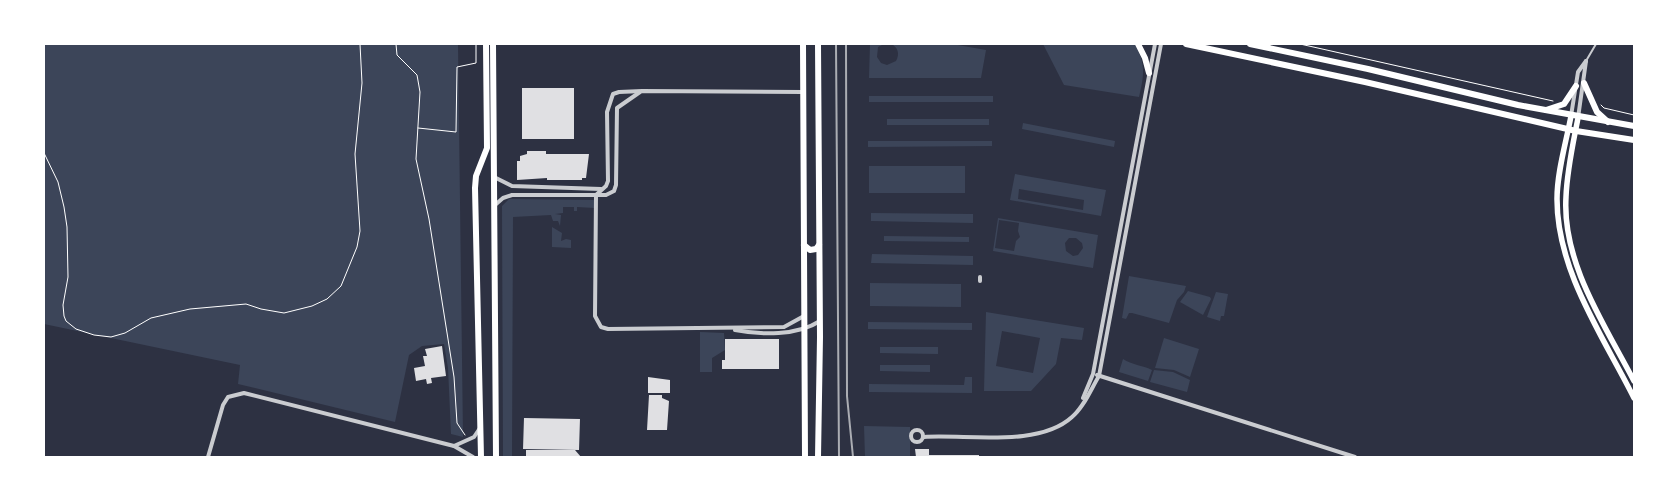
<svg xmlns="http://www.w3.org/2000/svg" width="1678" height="501" viewBox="0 0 1678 501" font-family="'Golos Text',sans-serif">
<rect width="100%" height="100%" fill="#2d3142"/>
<g fill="#3c4559" fill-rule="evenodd">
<polygon points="44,44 458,44 463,437 451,434 448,368 444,344 422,346 409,355 395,422 238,384 240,365 44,324"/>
<path d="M 870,44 L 884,44 L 878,47 L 877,57 L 881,63 L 887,65 L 896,61 C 900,54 898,47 891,44 L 952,44 L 986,50 L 981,78 L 869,78 Z"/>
<path d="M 1043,44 L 1135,44 C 1146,65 1144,75 1139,97 L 1064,85 Z"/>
<rect x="869" y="96" width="124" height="6"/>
<rect x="887" y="119" width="102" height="6"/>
<polygon points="1023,123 1115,141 1114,147 1022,129"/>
<polygon points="868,141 992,141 992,146 868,147"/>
<rect x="869" y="166" width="96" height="27"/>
<path d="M 1015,174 L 1106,190 L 1101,216 L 1010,200 ZM 1019,189 L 1084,200 L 1083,210 L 1018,199 Z"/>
<polygon points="509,199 595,200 595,208 577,207 577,211 574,211 574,207 563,207 563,213 555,214 561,215 560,226 558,221 553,221 551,215 513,217 512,457 503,457 502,206"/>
<polygon points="871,213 973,214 973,223 871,221"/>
<path d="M 998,218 L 1098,235 L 1093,268 L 993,251 ZM 999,220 L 1019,223 L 1018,231 L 1020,237 L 1016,241 L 1014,251 L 995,248 ZM 1069,238 L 1076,238 L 1082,243 L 1083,248 L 1078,255 L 1073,256 L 1066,251 L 1065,243 Z"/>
<polygon points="552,227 562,233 561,241 566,239 571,240 571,248 552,247"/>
<polygon points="884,236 969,237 969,242 884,241"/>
<polygon points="872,254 973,256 973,265 871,263"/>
<polygon points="1129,276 1186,286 1184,292 1177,300 1169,323 1132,313 1129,313 1126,319 1122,318"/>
<polygon points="870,283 961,284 961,307 870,306"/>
<polygon points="1188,291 1210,297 1211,299 1203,315 1180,302"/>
<polygon points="1216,292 1228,294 1224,316 1221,316 1220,321 1207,317"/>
<path d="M 986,312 L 1084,328 L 1082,340 L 1061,338 L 1056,364 L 1031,391 L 984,391 ZM 1002,331 L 1040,338 L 1033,373 L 996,366 Z"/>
<polygon points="868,322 972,323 972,330 868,329"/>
<polygon points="700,332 724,333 725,350 712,358 712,372 700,372"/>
<polygon points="1164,338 1199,349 1190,377 1174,370 1155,368"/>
<polygon points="880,347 938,347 938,354 880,353"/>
<path d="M 1123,359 C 1132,365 1142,365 1152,370 L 1148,381 L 1119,372 Z"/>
<polygon points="880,365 930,365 930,372 880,371"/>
<polygon points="1154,370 1173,372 1190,380 1187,392 1150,382"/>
<polygon points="965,377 972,377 972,393 869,392 869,384 964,385"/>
<polygon points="864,426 910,427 910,457 865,457"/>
</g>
<g fill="#e0e0e3">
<rect x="522" y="88" width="52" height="51"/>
<polygon points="527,151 546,151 546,154 589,154 586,178 582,178 582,180 547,180 547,178 517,180 517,161 520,161 520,156 527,154"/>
<polygon points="725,339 779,339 779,369 722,369 722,360 725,360"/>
<polygon points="442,346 446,376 431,378 432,383 427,384 426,379 416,381 414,368 425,366 423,356 427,356 425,349"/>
<polygon points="648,377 670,380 670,393 648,393"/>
<polygon points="649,395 662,395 662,398 669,401 667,430 647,430"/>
<polygon points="524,418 580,419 579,450 523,449"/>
<polygon points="915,449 929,449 929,455 979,455 979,457 916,457"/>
<polygon points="526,450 575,450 581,457 526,457"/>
</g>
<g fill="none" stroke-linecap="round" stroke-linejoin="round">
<g stroke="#fff" stroke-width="1">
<polyline points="396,44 397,55 417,75 420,92 416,159 429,219 454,377 457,423 465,435"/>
<polyline points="1300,44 1553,101"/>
<polyline points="1601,105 1604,108 1634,115"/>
<polyline points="418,128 456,132 457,67 476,63 476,44"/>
<polyline points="44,153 58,182 64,207 67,227 68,277 63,305 64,316 66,321 76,329 94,335 111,337 125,333 151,318 190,309 246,304 261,309 284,313 312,306 327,299 341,286 357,247 360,231 355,154 362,83 360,44"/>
</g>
<polyline stroke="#caccd0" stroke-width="2" points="1586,61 1596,44"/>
<g stroke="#caccd0" stroke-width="4">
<polyline points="803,92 642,91 619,92 613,94 607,112 608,181 606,186 596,195 595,316 601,327 608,329 784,327 804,316"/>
<polyline points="1571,116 1578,72 1586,61"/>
<polyline points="1578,118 1586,61"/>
<polyline points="494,177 512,186 601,189"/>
<polyline points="495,205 503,198 512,195 606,195 614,191 616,185 617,108 640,92"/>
<polyline points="980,281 980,277"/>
<path d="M 735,330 C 761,335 797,336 820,321"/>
<polyline points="1097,375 1355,457"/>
<polyline points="1083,398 1093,374 1155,44"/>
<circle cx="917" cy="436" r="6"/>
<path d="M 924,437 C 967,434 1038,448 1072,417 C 1084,407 1091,389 1099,376 L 1161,44"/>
<polyline points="454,446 474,437 480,428"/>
<polyline points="208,457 223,405 228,397 244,393 454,446 473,457"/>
</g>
<g stroke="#fff" stroke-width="5.5">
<path d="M 1571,116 C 1566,143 1557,172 1557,199 C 1557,271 1603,336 1634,398"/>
<path d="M 1578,118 C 1573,144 1567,170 1566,197 C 1562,263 1605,325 1634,381"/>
</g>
<g stroke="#fff" stroke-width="6">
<polyline points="493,44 496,457"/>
<polyline points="803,44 805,457"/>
<polyline points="818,44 820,337 818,457"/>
<polyline points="1138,44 1145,58 1149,73"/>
<polyline points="1186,44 1365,82 1576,131 1634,140"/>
<polyline points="1250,44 1368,69 1518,105 1634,126"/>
<polyline points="1584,83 1597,112 1608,122"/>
<polyline points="1546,110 1564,104 1576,86"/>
<polyline points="804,245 810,250 816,249 819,245"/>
<polyline points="481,457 475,188 476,176 487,148 486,44"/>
</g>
<g stroke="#abadb3" stroke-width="2">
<polyline points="836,44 839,457"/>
<polyline points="846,44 847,396 853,457"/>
</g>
</g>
<rect width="1678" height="501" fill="none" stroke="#ffffff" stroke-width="90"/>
</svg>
